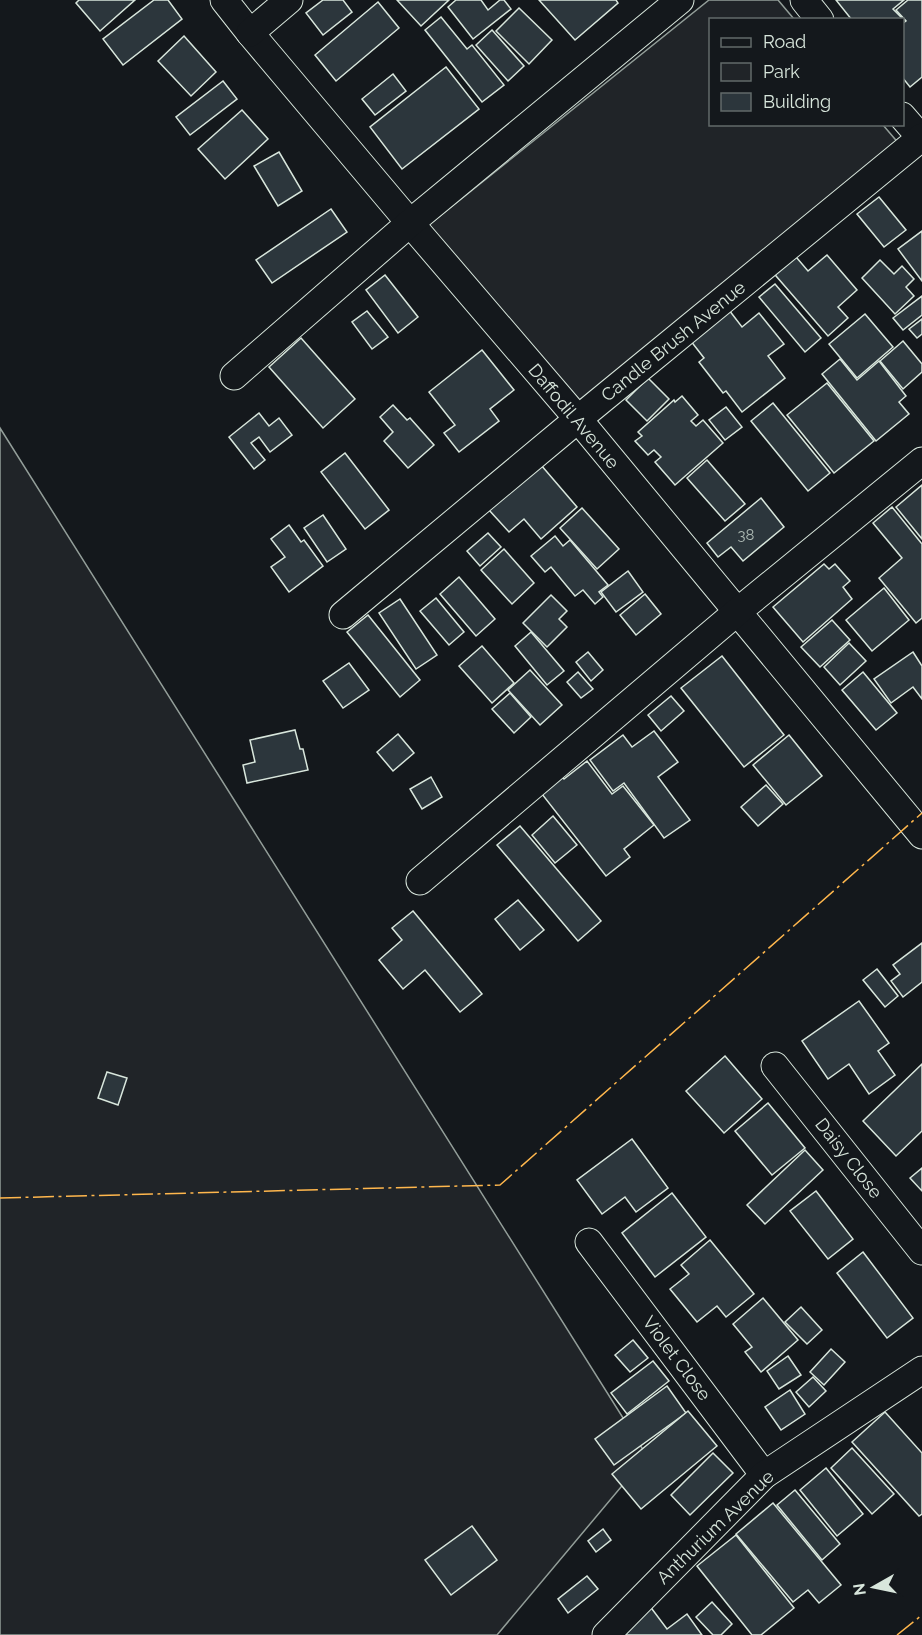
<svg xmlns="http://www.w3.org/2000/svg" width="922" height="1635" viewBox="0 0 922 1635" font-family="Raleway,sans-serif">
<rect width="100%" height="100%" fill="#14181c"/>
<g fill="#202428" stroke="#939e99" stroke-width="1.5">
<polygon points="709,0 778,0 794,19 710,20 710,124 883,125 900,145 568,421 415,236"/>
<polygon points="0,428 647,1456 497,1635 0,1635"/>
</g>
<g fill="#2c363c" stroke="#d8e6dc" stroke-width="1.5">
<polygon points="79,0 135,0 100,31 76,3"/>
<polygon points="154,0 168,0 182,19 123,65 103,39"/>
<polygon points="323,0 343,0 352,12 323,35 306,13"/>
<polygon points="397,0 449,0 421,26"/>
<polygon points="456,0 481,0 488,10 500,0 504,0 511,9 473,39 448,7"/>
<polygon points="539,0 616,0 618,3 575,40"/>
<polygon points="836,0 904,0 893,9 904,20 852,20"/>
<polygon points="908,0 922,0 922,77 910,87 902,77 902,24 906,21 896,10"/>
<polygon points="378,2 399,28 336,81 315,55"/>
<polygon points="519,8 552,40 529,64 496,31"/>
<polygon points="441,17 467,49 472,45 504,85 482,102 425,30"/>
<polygon points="492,30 524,66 508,81 476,45"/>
<polygon points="184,36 216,72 191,96 158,61"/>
<polygon points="446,67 479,109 402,169 370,127"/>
<polygon points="393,74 406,91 375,115 362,99"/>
<polygon points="223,81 237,99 190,135 176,117"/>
<polygon points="242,110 268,139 225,179 198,149"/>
<polygon points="279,152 302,191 278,206 254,166"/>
<polygon points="879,197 906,230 884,247 857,214"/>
<polygon points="331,209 347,232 272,283 256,260"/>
<polygon points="922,231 922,281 898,249"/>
<polygon points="791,251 808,271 827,255 857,290 838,307 848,318 828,336 770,269"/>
<polygon points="880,260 894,274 902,266 914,279 906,287 914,296 895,314 862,278"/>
<polygon points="385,275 418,317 398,333 366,290"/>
<polygon points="775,284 821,338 805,352 759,297"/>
<polygon points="922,296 922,315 903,330 893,318"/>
<polygon points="729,310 742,327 759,313 784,344 768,356 785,378 742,412 726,391 723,393 699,362 704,358 690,340"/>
<polygon points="367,311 388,337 372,349 352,322"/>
<polygon points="865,314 893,347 857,378 829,344"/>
<polygon points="922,319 922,334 917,338 909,329"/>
<polygon points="301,338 355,399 323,428 269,367"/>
<polygon points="903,341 922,364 922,372 903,389 880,361"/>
<polygon points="482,350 514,390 490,409 499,421 459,452 444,433 455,425 429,392"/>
<polygon points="840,359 857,380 879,361 906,396 899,402 909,414 876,441 822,374"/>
<polygon points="648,378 669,399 647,421 626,400"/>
<polygon points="827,383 874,441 834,473 787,415"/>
<polygon points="682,396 698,415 691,421 696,426 703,420 723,443 675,485 655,462 661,457 654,450 648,455 635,441 642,436 638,432 674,400 675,402"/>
<polygon points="773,403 830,473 808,491 751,421"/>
<polygon points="393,405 407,420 410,418 434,445 408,468 384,441 393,432 380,417"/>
<polygon points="726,407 742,427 725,440 709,420"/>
<polygon points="259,413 269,426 279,418 292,435 270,452 259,437 251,443 265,460 254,469 229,437"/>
<polygon points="345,453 389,510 365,529 321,472"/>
<polygon points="707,460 745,504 725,521 687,478"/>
<polygon points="541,465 577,507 541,539 524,519 509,532 489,510"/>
<polygon points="922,485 922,539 896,507"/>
<polygon points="761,498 784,527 743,561 731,547 718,557 707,543"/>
<polygon points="892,507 922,544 922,618 916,623 879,578 902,558 873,523"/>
<polygon points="582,508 619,549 597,569 560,528"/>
<polygon points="323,515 346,549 327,562 304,528"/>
<polygon points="289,525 301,542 304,540 323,566 289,592 271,567 285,557 271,539"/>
<polygon points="488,533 501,547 480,566 467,551"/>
<polygon points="555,536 563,546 570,540 608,585 599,592 603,597 595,604 583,590 575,596 551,567 545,572 531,556"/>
<polygon points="504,549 534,583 512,604 481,570"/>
<polygon points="824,564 829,569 835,564 850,581 843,587 852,599 803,642 773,607"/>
<polygon points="628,571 643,592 616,612 601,592"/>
<polygon points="459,577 495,619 476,636 440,594"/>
<polygon points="884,588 909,620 872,651 846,620"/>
<polygon points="645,594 661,614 636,635 620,615"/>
<polygon points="551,595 567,611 559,619 567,627 547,647 523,623"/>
<polygon points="436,598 464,632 449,645 420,611"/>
<polygon points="400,599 437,655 416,669 379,613"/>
<polygon points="368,615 420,680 400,697 347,632"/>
<polygon points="832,620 850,640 820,667 801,647"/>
<polygon points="531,632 564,671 547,685 515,646"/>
<polygon points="849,643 866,661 840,685 824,667"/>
<polygon points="482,646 514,683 492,703 459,666"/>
<polygon points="588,652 603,670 591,681 576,662"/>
<polygon points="913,652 922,666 922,699 913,687 891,703 874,679"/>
<polygon points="722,656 784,735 744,767 681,688"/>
<polygon points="349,663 369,690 343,708 323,681"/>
<polygon points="530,670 562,705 540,725 508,690"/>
<polygon points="578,672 593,689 581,698 567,682"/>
<polygon points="863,672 897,713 876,730 842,690"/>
<polygon points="510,693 531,717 514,733 492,709"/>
<polygon points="671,696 684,711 661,731 648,715"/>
<polygon points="295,730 300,749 303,749 308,770 247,783 243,765 255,762 250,740"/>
<polygon points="654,731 678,762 658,777 690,820 664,838 624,783 613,791 590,760 623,735 632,747"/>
<polygon points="398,734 414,753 393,771 377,752"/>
<polygon points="789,735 822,776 786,805 753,765"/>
<polygon points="587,761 612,794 623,786 654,825 624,849 630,857 606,876 538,789 559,773 564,779"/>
<polygon points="431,777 442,797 422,809 410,789"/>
<polygon points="766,785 783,804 758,826 741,807"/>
<polygon points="553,816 577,845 555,863 532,835"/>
<polygon points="520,826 601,921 578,941 497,845"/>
<polygon points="518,900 544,930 520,950 495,919"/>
<polygon points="413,911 482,994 460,1012 425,970 403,989 379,960 402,940 392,928"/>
<polygon points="922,943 922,982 903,997 891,981 900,974 893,965"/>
<polygon points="877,969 898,996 885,1007 863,980"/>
<polygon points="859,1001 889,1043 878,1051 895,1075 869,1094 849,1064 828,1079 802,1041"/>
<polygon points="725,1056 762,1099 724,1133 686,1091"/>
<polygon points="922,1064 922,1131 896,1156 863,1121"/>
<polygon points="107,1072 127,1078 118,1105 98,1098"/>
<polygon points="768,1103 805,1148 772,1175 735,1131"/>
<polygon points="632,1139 668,1188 636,1212 625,1197 602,1214 577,1180"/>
<polygon points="805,1150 823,1170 765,1224 747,1205"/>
<polygon points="922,1168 922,1191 910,1178"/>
<polygon points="816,1191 853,1239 828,1259 790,1211"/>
<polygon points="672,1193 706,1237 655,1277 622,1233"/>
<polygon points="710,1240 754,1294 726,1317 717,1306 697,1322 670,1289 689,1274 681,1265"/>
<polygon points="863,1252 913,1318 887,1338 837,1273"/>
<polygon points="763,1298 798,1340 761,1372 745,1352 752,1347 733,1324"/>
<polygon points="801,1307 822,1330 807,1344 785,1322"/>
<polygon points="633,1340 648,1358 630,1372 615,1355"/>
<polygon points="831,1349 845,1362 824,1385 810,1372"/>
<polygon points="788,1356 801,1375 779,1389 767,1371"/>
<polygon points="653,1361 669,1381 627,1414 611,1393"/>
<polygon points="813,1377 826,1391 809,1407 796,1392"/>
<polygon points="667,1386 686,1413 614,1465 595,1439"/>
<polygon points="790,1390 805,1414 781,1430 765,1407"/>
<polygon points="688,1411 717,1446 641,1509 612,1474"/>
<polygon points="885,1412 922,1453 922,1514 919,1516 852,1442"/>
<polygon points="852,1448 894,1494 872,1514 831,1468"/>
<polygon points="713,1453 733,1473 690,1515 671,1495"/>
<polygon points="826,1468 863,1514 837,1536 800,1490"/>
<polygon points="795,1490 840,1544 822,1560 777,1505"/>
<polygon points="773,1503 841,1585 819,1603 808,1590 793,1602 736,1534"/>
<polygon points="472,1526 497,1560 451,1595 425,1560"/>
<polygon points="603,1529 611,1540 596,1552 588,1541"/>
<polygon points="736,1535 794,1608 761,1635 752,1635 697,1566"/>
<polygon points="587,1576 598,1589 568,1613 558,1599"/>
<polygon points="712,1602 732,1624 721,1635 713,1635 696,1617"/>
<polygon points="649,1605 667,1629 687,1614 702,1635 609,1635"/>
</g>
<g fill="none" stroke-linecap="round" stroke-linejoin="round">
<g stroke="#d8e6dc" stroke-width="29">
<g id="street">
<polyline points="224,0 250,33 410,223 578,419 922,835"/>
<polyline points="804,0 820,20"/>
<polyline points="250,33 289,0"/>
<polyline points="902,116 922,139"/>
<polyline points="234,376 410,223 680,0"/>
<polyline points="343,615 578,419 922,137"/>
<polyline points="420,881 737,612 922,461"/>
<polyline points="775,1066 922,1251"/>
<polyline points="589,1242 764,1475"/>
<polyline points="606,1635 764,1475 922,1370"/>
</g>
</g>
<use href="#street" stroke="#14181c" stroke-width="27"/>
<g stroke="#ffb74d" stroke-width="1.5" stroke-dasharray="21 4.5 3 4.5" stroke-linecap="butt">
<polyline points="0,1198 500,1185 922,813"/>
<polyline points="897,1635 922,1615"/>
</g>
</g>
<g text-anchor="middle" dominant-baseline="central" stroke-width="4.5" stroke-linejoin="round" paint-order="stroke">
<g font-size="15" fill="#adbab4">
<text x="746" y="535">38</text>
</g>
<g font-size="18" fill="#d8e6dc" stroke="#14181c">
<text transform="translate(673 341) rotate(-39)">Candle Brush Avenue</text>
<text transform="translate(574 416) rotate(50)">Daffodil Avenue</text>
<text transform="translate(849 1158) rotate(52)">Daisy Close</text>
<text transform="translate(677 1358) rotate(53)">Violet Close</text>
<text transform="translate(715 1527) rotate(-44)">Anthurium Avenue</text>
</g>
</g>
<rect x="709" y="18" width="195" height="108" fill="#14181c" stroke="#626a69" stroke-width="1.5"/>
<rect x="721" y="38" width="30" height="9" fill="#14181c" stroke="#626a69" stroke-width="1.5"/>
<text x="763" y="48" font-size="18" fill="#d8e6dc">Road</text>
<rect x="721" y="63" width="30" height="18" fill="#202428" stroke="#626a69" stroke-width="1.5"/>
<text x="763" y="78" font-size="18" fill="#d8e6dc">Park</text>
<rect x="721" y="93" width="30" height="18" fill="#2c363c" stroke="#626a69" stroke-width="1.5"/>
<text x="763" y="108" font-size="18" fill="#d8e6dc">Building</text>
<g transform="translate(874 1587) rotate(261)" stroke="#14181c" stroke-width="4.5" paint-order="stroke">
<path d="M0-4.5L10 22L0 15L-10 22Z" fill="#d8e6dc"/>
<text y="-9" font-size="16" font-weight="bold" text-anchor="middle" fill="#d8e6dc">N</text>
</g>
</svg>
